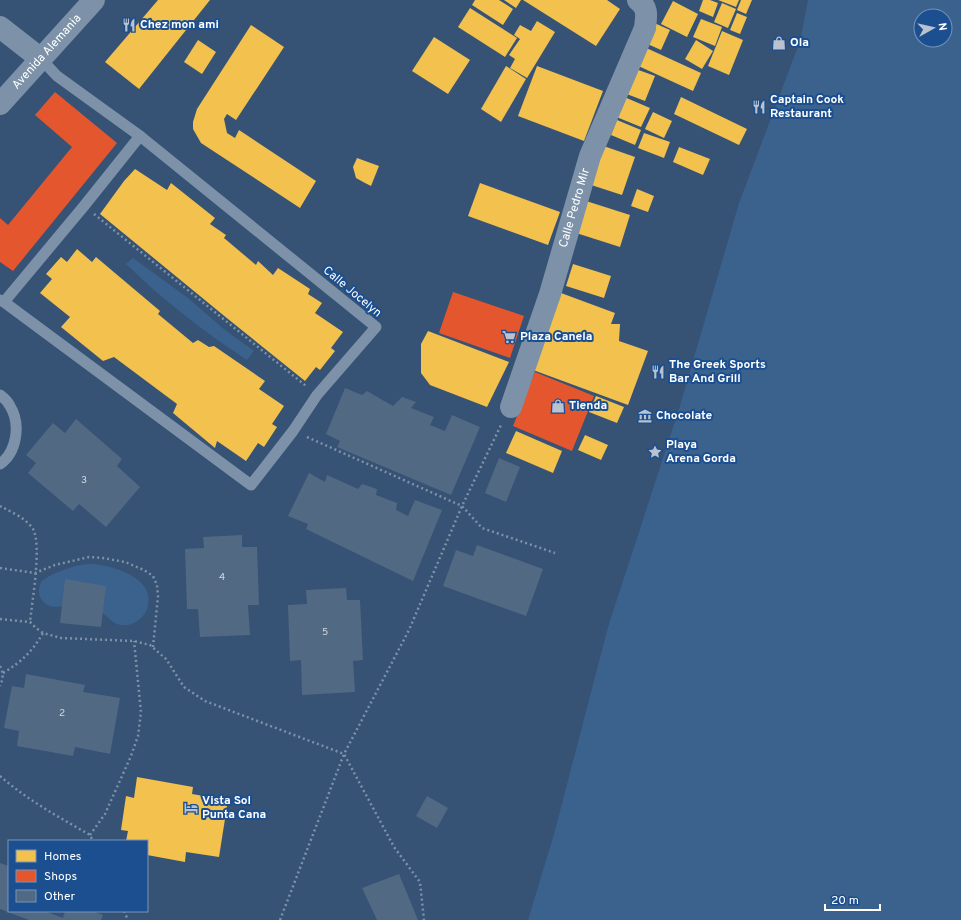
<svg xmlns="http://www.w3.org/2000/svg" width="961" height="920" viewBox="0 0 961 920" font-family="Overpass,sans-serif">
<rect width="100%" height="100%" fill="#365274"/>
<g fill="#3b618d" fill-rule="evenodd">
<path d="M 808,0 L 961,0 L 961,920 L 528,920 L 554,834 L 608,627 L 679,409 L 739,203 L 800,41 ZM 921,16 L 945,16 L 945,40 L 921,40 Z"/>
<path d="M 133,258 L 188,298 L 225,330 L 254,351 L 247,360 C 204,332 163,300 126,264 Z"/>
<path d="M 93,564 C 114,566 155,578 148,606 C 145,620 128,630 115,623 C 108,619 104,613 98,609 C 94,607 82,605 77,604 C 68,603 57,610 47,605 C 42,601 38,596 39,590 C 39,587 40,584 42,581 C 48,575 72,566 81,565 C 85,564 89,564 93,564 Z"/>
</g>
<g fill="#f2c14e">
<polygon points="158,0 210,0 139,89 105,62"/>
<polygon points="475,0 499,0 513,9 503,25 472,5"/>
<polygon points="504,0 521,0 516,8"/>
<polygon points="523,0 607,0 620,9 596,46"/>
<polygon points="703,0 710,0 718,3 713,17 699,11"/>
<polygon points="718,0 739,0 736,7"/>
<polygon points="741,0 752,0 746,14 737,10"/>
<polygon points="673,1 698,14 687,37 661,24"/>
<polygon points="722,3 736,9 728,28 714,22"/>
<polygon points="470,8 517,38 505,57 458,27"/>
<polygon points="737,13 747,17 740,34 730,30"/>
<polygon points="701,19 722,27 715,46 693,37"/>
<polygon points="537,21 555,32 527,78 510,68 515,59 509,55 520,39 514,35 520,25 531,31"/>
<polygon points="652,22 670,30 661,50 643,42"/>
<polygon points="251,25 284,47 236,120 227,114 224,119 227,133 235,138 239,130 316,181 300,208 201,143 193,129 193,122 197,109"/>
<polygon points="722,31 743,40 729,75 708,66"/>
<polygon points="434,37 470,60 448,94 412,71"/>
<polygon points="198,40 216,52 202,74 184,62"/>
<polygon points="696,40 713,51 702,69 685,59"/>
<polygon points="642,46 701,73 693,91 634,64"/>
<polygon points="506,66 526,79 501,122 481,109"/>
<polygon points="537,66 603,91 584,141 518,116"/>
<polygon points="633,68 655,76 645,101 624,93"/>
<polygon points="622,96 650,108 641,127 614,116"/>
<polygon points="681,97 747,129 739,145 674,114"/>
<polygon points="653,112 672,121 664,138 645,129"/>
<polygon points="617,120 641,130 635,145 611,135"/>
<polygon points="644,133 670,142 664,158 638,148"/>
<polygon points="598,144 635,157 622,195 585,183"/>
<polygon points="679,147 710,159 703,175 673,162"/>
<polygon points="357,158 379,166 371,186 365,183 356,178 353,167"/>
<polygon points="135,169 167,190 171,183 215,218 210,224 226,235 224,238 256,265 258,261 273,275 278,268 310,289 308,294 322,303 315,313 343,332 331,348 335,351 320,370 316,367 305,381 228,319 100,214 124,181"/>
<polygon points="480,183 560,212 548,245 468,216"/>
<polygon points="637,189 654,196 648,212 631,206"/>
<polygon points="583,200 630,215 620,247 573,232"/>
<polygon points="77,249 92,262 96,257 160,311 158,314 193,343 198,340 209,347 214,346 265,381 259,389 284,406 272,424 277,427 264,447 258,443 246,461 217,441 215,448 173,413 177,404 114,357 103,361 61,327 70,317 40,293 52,279 46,274 61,257 67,262"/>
<polygon points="573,264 611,276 604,298 566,286"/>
<polygon points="561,293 615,313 611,324 620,324 619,341 648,351 628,405 533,370"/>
<polygon points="428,331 509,362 487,407 430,385 421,373 421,344"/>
<polygon points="596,396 624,407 617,423 589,412"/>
<polygon points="516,431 562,451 553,473 506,453"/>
<polygon points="585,435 608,445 601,460 578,450"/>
<polygon points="137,777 193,787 192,794 228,800 219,857 186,852 185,862 147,855 147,841 126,841 128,831 121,830 126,796 134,798"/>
</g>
<g fill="#e4572e">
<polygon points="55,92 117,143 13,271 0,262 0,218 8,225 72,147 35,115"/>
<polygon points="453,292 524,316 510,358 439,333"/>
<polygon points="535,372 594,396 572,451 513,426"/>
</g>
<g fill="#526984">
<polygon points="345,388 362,395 367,391 393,406 402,397 416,402 411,408 434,417 430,425 445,431 452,415 480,427 451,495 337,447 340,441 326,434"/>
<polygon points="76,419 122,459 117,466 140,487 106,527 79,504 73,511 28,473 36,463 26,455 53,423 65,433"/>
<polygon points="499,458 520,467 506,502 485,493"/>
<polygon points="309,473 325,482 327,475 358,489 362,484 377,489 376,495 397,503 396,510 408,516 415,500 442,510 413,581 306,529 308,524 288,516"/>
<polygon points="242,535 242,547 257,547 259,605 248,605 250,635 200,637 198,609 187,609 185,549 204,548 203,537"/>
<polygon points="477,545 543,569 526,616 443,586 456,550 473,556"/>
<polygon points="65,579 106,586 101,627 60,623"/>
<polygon points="346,588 347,600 360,600 363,660 353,661 355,692 302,695 301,660 290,661 288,605 307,604 306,590"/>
<polygon points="26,674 85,685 83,692 120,698 110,754 75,747 73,756 17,746 19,731 4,728 12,686 24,688"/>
<polygon points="427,796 448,808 437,828 416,816"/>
<polygon points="0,863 9,866 9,911 48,911 47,912 63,918 65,911 92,911 103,915 101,920 29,920 0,909"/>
<polygon points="399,874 418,920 377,920 362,888"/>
</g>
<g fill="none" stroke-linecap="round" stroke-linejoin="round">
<g stroke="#7d92a8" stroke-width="2.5" stroke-dasharray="2 3" stroke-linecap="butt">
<polyline points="94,214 306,386"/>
<polyline points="307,437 462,506 482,528 555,553"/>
<path d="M 0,506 C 11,512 26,518 33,529 C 42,545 32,602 30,622"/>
<polyline points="0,568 35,573 55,565 89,557 103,558 125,562 144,570 153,576 157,585 158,596 153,647"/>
<polyline points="0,619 30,622 36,628 43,633 61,638 134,641 150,645 166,659 184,687 205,701 344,754 394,847 420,882 424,920"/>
<path d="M 0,666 C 4,673 3,679 0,686"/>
<path d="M 3,673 C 21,662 32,652 43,633"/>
<path d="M 0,776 C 27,800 59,817 90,835 L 93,841"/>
<polyline points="90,835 105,814 131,756 138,736 141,712 134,641"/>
<polyline points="124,911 128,920"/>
<polyline points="280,920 344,754 409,630 462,506 502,423"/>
</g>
<g stroke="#7d92a8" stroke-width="11">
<polyline points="41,59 57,76 140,136"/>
<polyline points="0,300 4,302 251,485 293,431 317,395 376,327 140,136 84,206 4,302"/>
<path d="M 0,395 C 4,398 8,402 10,406 C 21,424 17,452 0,464"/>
</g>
<g stroke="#7d92a8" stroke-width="22">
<polyline points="0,27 41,59"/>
<path id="s1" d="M 511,407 L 550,294 L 590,156 L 645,28 C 646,17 649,8 638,0"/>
</g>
<path stroke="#7d92a8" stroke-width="22" id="s2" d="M 0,104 L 94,0"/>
</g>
<defs>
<g id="restaurant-bare" transform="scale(1.08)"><path d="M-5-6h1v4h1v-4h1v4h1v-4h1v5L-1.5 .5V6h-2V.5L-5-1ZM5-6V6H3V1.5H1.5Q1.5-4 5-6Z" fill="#b9c2ce" stroke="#1b4f8f" stroke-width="2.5" paint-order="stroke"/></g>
<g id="shop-bare" transform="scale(1.08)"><path d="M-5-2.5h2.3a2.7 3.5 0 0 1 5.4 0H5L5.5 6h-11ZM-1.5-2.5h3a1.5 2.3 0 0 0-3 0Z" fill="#b9c2ce" stroke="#1b4f8f" stroke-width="2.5" paint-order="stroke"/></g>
<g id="supermarket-bare" transform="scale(1.08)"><path d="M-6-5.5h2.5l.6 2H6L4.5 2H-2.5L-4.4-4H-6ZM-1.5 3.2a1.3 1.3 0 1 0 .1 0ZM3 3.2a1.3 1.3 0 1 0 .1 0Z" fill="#b9c2ce" stroke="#1b4f8f" stroke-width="2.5" paint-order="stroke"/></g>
<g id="museum-bare" transform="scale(1.08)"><path d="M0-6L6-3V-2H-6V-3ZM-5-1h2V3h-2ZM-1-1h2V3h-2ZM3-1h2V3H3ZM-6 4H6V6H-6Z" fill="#b9c2ce" stroke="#1b4f8f" stroke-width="2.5" paint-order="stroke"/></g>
<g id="sight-bare" transform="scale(1.08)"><path d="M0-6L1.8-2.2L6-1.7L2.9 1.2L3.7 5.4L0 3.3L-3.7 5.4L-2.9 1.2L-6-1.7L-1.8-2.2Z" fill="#b9c2ce" stroke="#1b4f8f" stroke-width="2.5" paint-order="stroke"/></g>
<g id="hotel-bare" transform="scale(1.08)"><path d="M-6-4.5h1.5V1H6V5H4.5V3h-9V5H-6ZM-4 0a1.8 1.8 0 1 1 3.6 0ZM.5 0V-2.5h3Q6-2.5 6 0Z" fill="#b9c2ce" stroke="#1b4f8f" stroke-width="2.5" paint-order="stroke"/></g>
</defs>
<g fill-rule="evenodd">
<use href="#restaurant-bare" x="129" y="25"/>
<use href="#shop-bare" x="779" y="43"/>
<use href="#restaurant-bare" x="759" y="107"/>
<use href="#supermarket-bare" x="509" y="337"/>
<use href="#restaurant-bare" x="658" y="372"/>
<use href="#shop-bare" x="558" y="406"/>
<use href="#museum-bare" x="645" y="416"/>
<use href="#sight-bare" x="655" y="452"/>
<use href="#hotel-bare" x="191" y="808"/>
</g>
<g text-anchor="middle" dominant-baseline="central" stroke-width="4" stroke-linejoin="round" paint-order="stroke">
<g font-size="10" fill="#d4dae0">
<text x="84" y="480">3</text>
<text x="222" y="577">4</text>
<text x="325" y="632">5</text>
<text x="62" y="713">2</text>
</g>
<g font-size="12" font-weight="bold" fill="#fff" stroke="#1b4f8f" text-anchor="start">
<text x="140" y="25">Chez mon ami</text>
<text x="790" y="43">Ola</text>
<text x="770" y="100">Captain Cook<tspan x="770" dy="14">Restaurant</tspan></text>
<text x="520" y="337">Plaza Canela</text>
<text x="669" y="365">The Greek Sports<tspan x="669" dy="14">Bar And Grill</tspan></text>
<text x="569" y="406">Tienda</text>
<text x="656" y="416">Chocolate</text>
<text x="666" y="445">Playa<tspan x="666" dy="14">Arena Gorda</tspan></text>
<text x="202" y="801">Vista Sol<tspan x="202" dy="14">Punta Cana</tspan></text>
</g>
<g font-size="12" fill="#fff" stroke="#1b4f8f">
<text stroke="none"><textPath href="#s2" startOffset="70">Avenida Alemania</textPath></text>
<text stroke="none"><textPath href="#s1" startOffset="209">Calle Pedro Mir</textPath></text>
<text transform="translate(352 292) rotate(40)">Calle Jocelyn</text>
</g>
</g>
<rect x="8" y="840" width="140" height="72" fill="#1b4f8f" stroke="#7695bc"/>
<rect x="16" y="850" width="20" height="12" fill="#f2c14e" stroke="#7695bc"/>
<text x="44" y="860" font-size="12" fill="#ffffff">Homes</text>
<rect x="16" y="870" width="20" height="12" fill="#e4572e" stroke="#7695bc"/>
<text x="44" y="880" font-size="12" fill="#ffffff">Shops</text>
<rect x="16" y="890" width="20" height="12" fill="#526984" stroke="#7695bc"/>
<text x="44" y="900" font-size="12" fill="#ffffff">Other</text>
<g transform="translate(933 28) rotate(82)"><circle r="19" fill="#1b4f8f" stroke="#7695bc"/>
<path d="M0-3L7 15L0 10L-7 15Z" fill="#b9c2ce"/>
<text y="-6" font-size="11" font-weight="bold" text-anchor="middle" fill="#ffffff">N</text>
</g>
<path d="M825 904v6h55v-6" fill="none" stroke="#ffffff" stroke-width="2"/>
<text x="831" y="904" font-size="12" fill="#ffffff" stroke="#1b4f8f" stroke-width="3" paint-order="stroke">20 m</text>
</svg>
